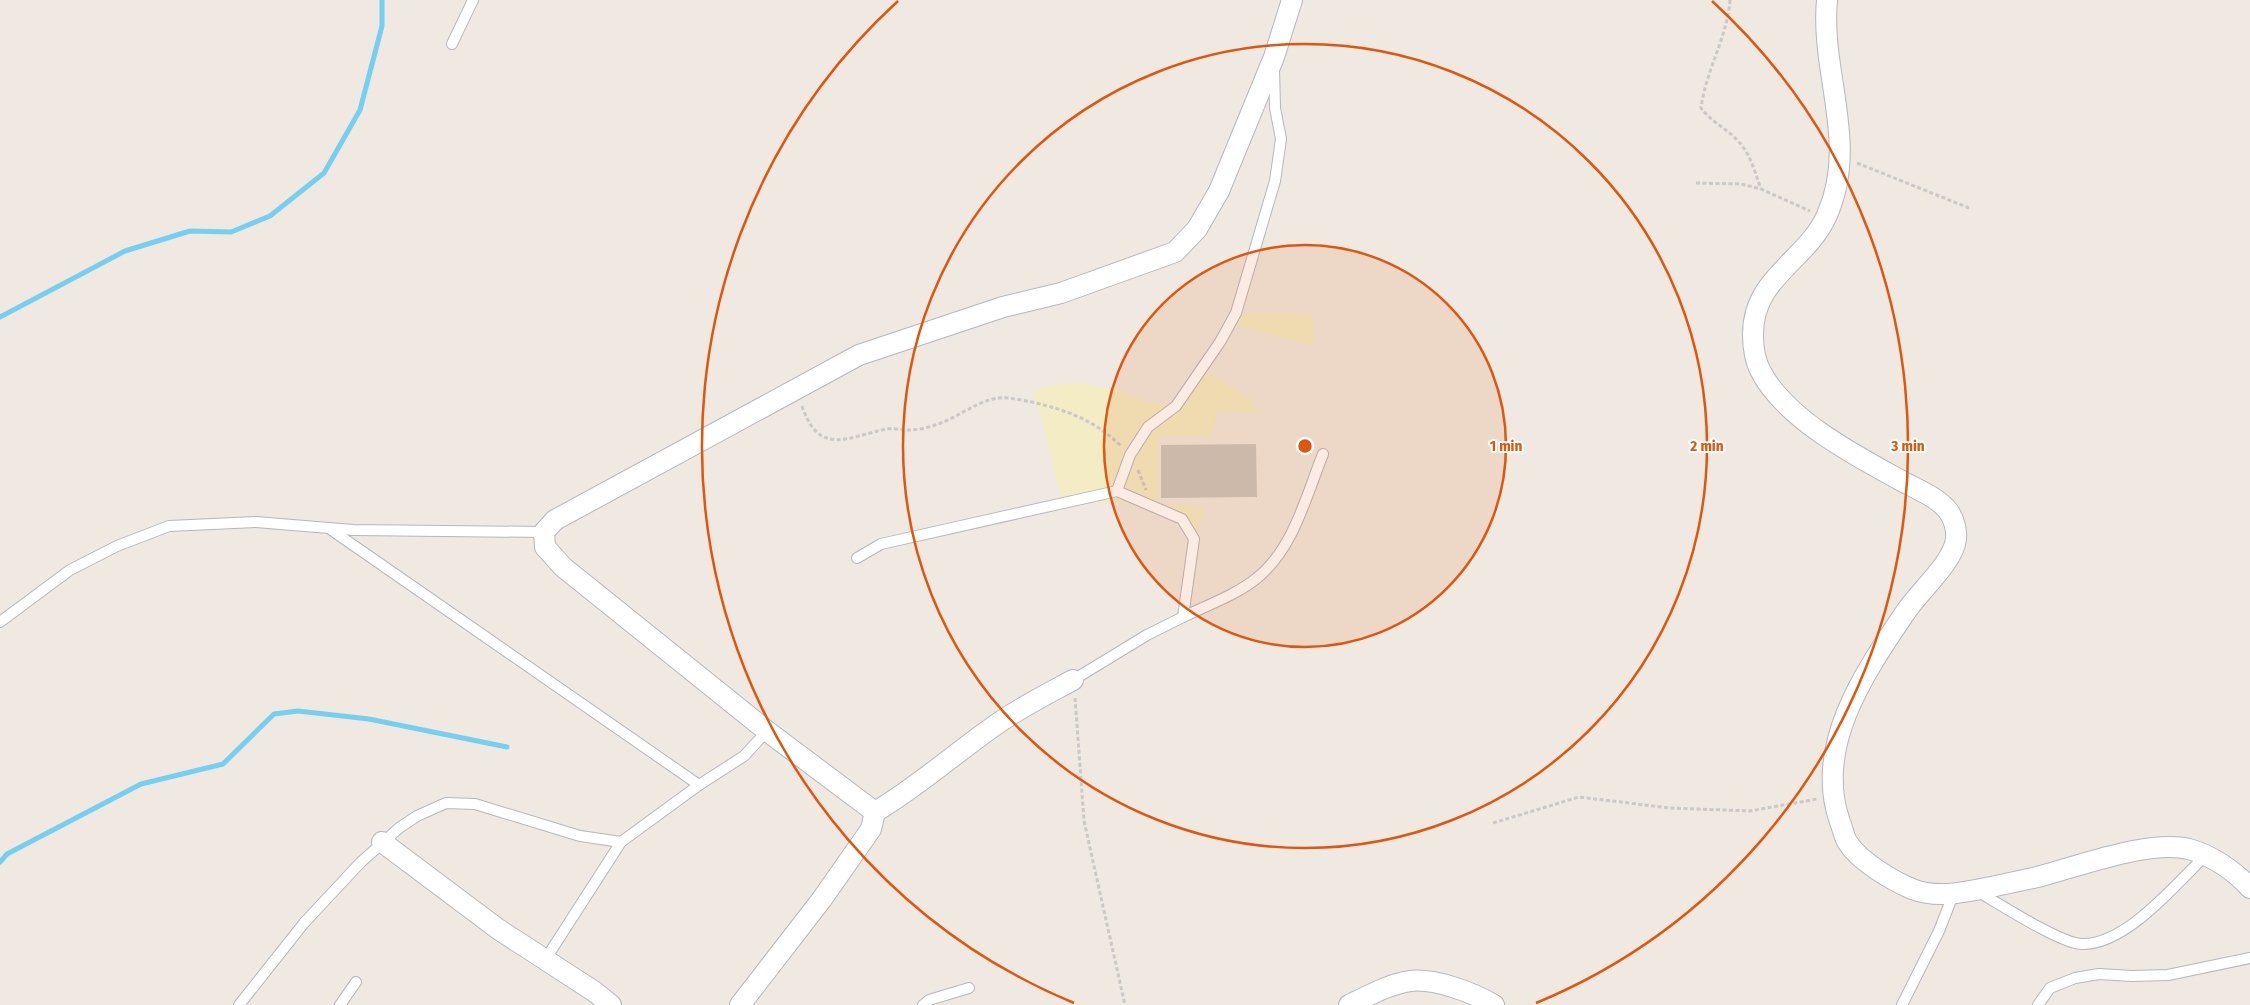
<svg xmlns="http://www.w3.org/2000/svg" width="2250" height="1005" viewBox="0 0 2250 1005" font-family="'Fira Sans Condensed',sans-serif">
<rect width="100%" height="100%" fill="#efe9e1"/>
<g fill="#f3ecc5">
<polygon points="1236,313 1312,313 1314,346 1230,324"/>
<path d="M 1201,369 L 1250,398 L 1258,413 L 1217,411 L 1213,436 L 1158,436 L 1158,503 L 1204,508 L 1194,539 C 1191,533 1187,523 1182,519 C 1155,496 1096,503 1063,504 L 1034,391 L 1056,385 L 1080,383 L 1124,390 L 1142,401 L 1176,406 Z"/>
</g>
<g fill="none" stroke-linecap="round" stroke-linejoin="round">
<g stroke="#75cff0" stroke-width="5">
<polyline points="0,317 125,251 190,231 231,232 270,216 324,173 360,110 382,26 382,0"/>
<polyline points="0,862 7,854 141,784 223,764 274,714 298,711 369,719 507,747"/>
</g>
</g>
<polygon fill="#cbc7bf" points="1256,444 1257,497 1161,498 1161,445"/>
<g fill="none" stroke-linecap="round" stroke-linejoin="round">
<g stroke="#b4b7c1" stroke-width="12">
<g id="service">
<polyline points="452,44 473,0"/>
<polyline points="330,529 699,785"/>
<polyline points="857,558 881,544 1117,491"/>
<path d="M 1183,617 C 1208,605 1236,595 1257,578 C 1294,548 1306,496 1323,454"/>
<polyline points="0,622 70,570 117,546 169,526 256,522 353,530 544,532"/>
<polyline points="1073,680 1147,635 1183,617 1194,539 1182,519 1117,491 1130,455 1148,427 1176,406 1220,342 1236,313 1275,181 1281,139 1275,108 1274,68"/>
<path d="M 1977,891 C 1998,903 2061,944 2082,944 C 2126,945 2176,884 2206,855"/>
<polyline points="545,960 621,842"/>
<polyline points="239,1005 304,923 360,863 399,828 417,816 446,803 475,804 580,836 621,842 699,785 744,756 767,731"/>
<polyline points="340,1005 356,982"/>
<polyline points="923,1005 929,1000 969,988"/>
<polyline points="1902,1005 1939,931 1953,895"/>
<polyline points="2038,1005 2050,988 2075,978 2099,974 2132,976 2168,975 2250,958"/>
</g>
</g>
<g stroke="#b4b7c1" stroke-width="22">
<g id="minor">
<path d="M 1827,0 C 1820,73 1859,143 1827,215 C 1807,261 1753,277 1753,334 C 1753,345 1755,360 1760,370 C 1784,418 1854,455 1900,480 C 1916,489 1938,497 1949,512 C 1954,519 1957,531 1956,539 C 1954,561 1920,591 1907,610 C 1865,672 1813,746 1840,822 C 1843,829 1844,838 1848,843 C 1859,861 1893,881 1912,889 C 1938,899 1965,892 1991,887 C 2005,884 2019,881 2033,878 C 2075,868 2148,839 2189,849 C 2211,855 2235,871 2250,888"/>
<polyline points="875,812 767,731 563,567 545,547 544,532 555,520 859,355 1003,307 1061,293 1175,252 1197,229 1219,191 1274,57 1292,0"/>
<polyline points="382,842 498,929 595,992 611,1005"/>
<path d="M 740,1005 L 822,899 L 871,829 L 875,812 C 919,786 955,753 997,724 C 1021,707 1047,694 1073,680"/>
<path d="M 1349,1005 C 1368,996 1389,984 1410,981 C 1435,978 1474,993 1494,1005"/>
</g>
</g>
<g stroke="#c9c9c9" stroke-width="3" stroke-dasharray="4 2.5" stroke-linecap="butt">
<path d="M 1730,0 C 1727,38 1706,70 1701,108 C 1711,122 1728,129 1739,142 C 1751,155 1755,173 1761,189"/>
<polyline points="1857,163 1969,208"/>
<polyline points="1696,183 1741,184 1761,189 1810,211"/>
<path d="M 802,406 C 819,457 848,437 886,429 C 893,428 901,430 908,430 C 917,430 927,428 935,425 C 956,419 974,402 998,398 C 1008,397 1021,400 1032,402 C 1067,410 1096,421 1122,447"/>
<polyline points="1138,470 1146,490"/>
<polyline points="1075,698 1084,821 1125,1005"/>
<polyline points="1493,823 1579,797 1670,808 1750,811 1817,799"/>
</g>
<use href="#service" stroke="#fff" stroke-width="10"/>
<use href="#minor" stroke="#fff" stroke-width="20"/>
</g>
<circle cx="1305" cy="446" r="201" fill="#df570e" fill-opacity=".12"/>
<g fill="none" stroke="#df570e" stroke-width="2.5">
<circle cx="1305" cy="446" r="201"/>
<circle cx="1305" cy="446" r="402"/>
<path d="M1074 1003A603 603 0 0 1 898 1M1712 1A603 603 0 0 1 1536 1003"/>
</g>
<circle cx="1305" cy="446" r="8" fill="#df570e" stroke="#fff" stroke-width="2.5"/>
<g font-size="15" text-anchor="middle" font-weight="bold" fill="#df570e" stroke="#fff" stroke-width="4" stroke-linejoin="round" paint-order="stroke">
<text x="1506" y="451">1 min</text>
<text x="1707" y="451">2 min</text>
<text x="1908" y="451">3 min</text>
</g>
</svg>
